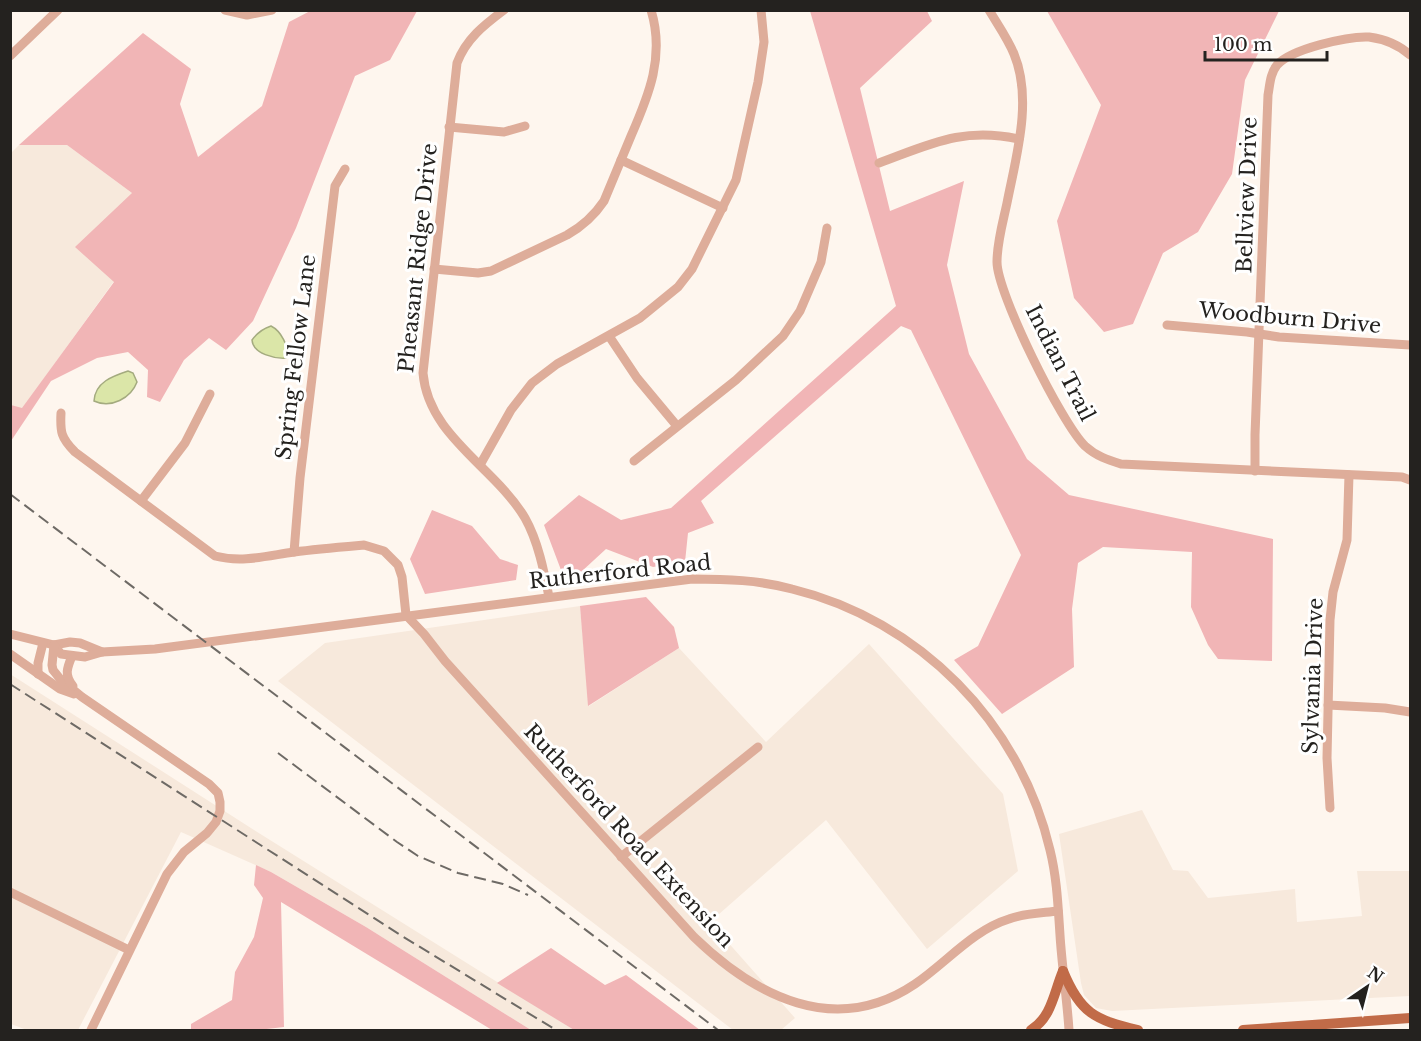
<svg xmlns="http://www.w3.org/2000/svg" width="1421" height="1041" viewBox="0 0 1421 1041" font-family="'Libre Baskerville',serif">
<rect width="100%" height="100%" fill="#fef6ee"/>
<g fill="#f7e9dc">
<polygon points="19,145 67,145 132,193 114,281 22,409 11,405 11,153"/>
<polygon points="580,606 589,706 679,648 766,742 869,644 1003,794 1018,871 927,949 826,820 710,922 795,1018 781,1030 733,1030 278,681 325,643"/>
<polygon points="10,674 262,835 574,1030 531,1030 366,927 271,872 181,832 78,1030 27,1030 11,1024"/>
<polygon points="1142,810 1173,870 1188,871 1208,898 1295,889 1297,922 1362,916 1357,871 1410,871 1410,996 1112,1011 1096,1008 1084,995 1081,983 1059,834"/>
</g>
<g fill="#f1b5b6">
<polygon points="312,10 417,11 390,60 355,76 296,228 253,321 226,350 209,338 184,360 160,402 147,397 148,370 128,352 97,358 51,381 11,441 11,405 22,408 114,282 75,247 132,193 67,145 19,145 143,33 191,69 180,104 198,157 262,106 289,22"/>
<polygon points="810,11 927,11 932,21 860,88 890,211 964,181 947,265 969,354 1027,459 1069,495 1273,539 1272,661 1218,659 1208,645 1191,607 1192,552 1103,547 1078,563 1072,609 1074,667 1002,714 954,660 978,646 1021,555 911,330 901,326 701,501 714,523 688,533 685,562 653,567 606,549 581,572 561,570 544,525 579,495 621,520 671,508 896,306"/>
<polygon points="1047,11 1279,11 1245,80 1232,174 1198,232 1163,253 1133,324 1104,332 1074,298 1057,221 1101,105"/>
<polygon points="432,510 472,526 500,559 518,565 516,580 425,594 410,559"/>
<polygon points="646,597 674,627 679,648 588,706 580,606"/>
<polygon points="256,865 271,872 366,927 531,1030 492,1030 281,902 284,1027 258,1030 191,1030 191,1024 232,1000 235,972 254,937 263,898 254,885"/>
<polygon points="551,948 605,985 626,975 700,1030 574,1030 497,983"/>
</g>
<g fill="#dbe6a8" stroke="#a4ab7f" stroke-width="1.5">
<path d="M 271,326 C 281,331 289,346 287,358 C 275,359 253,354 252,340 C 257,333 262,329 271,326 Z"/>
<path d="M 128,371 L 133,373 L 137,382 C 131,398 111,409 94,401 C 95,382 113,376 128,371 Z"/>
</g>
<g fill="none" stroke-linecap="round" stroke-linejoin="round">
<g stroke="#dead9a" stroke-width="9">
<polyline points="225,10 247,15 272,10"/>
<path d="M 504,10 C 484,25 466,39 457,63 L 423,373 C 428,436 495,467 525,518 C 538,541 544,571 549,597"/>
<path d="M 989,10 C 998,25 1008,39 1014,54 C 1033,100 1016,157 1007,203 C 1003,222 997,242 997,262 C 997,293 1062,424 1085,446 C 1096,456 1108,460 1121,464 L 1402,477 L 1410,480"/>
<polyline points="10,56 58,10"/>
<polyline points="449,127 504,132 525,126"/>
<polyline points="621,160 723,208"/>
<path d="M 879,163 C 931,144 962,127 1019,139"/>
<path d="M 434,269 L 478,273 L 491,271 L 567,235 C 583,226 594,216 604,201 C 613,179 622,158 631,136 C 649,95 665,56 651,10"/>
<polyline points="1167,325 1247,332 1279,337 1410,345"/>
<polyline points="609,336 637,378 677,426"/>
<path d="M 61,413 C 60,432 61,438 75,452 L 215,556 C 242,563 266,556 294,552 C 317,549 341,547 364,545 L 384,551 L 398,565 L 402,577 L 406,615 L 424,634 L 445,661 L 694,937 C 755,996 835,1038 915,984 C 946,963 973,930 1009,919 C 1025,913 1042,913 1058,911"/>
<polyline points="634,461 736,380 783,336 800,311 821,262 827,228"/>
<polyline points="480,465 511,410 532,383 557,364 640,318 678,287 692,269 736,180 758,82 764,42 761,10"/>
<path d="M 1255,471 L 1255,435 L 1268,95 C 1270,84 1270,74 1277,65 C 1291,49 1348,36 1369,37 C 1384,39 1399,45 1410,55"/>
<polyline points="141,501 185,443 210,394"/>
<polyline points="294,552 300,478 335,186 345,169"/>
<polyline points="10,634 54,645 70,642 80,643 102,652"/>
<path d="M 54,645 L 61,654 L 85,657 L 102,652 L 155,649 L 692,579 C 726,579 759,580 792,589 C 919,620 1020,722 1050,850 C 1057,878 1058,906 1060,935 C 1062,967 1067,999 1069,1030"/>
<polyline points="54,645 52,665 53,670 61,680 82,697 209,784 218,793 220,802 220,811 216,822 207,833 184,852 167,874 91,1030"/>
<polyline points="10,654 60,689 74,694"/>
<path d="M 72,656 C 67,668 64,675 73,686"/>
<polyline points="38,674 38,663 43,643"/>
<polyline points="1328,705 1385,708 1410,712"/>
<polyline points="1330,808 1327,758 1330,620 1333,592 1347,540 1349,475"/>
<polyline points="621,857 758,747"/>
<polyline points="10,892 129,950"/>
</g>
<g stroke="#c16b48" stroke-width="10">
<path d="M 1063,971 C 1080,1013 1095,1020 1138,1030"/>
<path d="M 1031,1030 C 1052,1017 1054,992 1063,971"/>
<polyline points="1243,1030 1410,1018"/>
</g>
<g stroke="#6e6a65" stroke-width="2" stroke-dasharray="12 6" stroke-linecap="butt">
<polyline points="10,494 718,1030"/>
<polyline points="10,684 402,936 556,1030"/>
<polyline points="278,753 397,842 418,856 458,873 503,884 528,895"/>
</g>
</g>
<g text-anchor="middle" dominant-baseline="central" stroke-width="6" stroke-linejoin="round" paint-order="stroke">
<g font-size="21" fill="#24221f" stroke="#fff">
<text transform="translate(1247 195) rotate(-88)">Bellview Drive</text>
<text transform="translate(418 258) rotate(-84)">Pheasant Ridge Drive</text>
<text transform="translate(1290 318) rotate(5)">Woodburn Drive</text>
<text transform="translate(296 357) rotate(-83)">Spring Fellow Lane</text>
<text transform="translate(1060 363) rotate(63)">Indian Trail</text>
<text transform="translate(620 572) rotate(-6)">Rutherford Road</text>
<text transform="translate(1313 676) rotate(-88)">Sylvania Drive</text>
<text transform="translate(629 836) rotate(47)">Rutherford Road Extension</text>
</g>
</g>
<rect width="1421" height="1041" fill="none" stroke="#24221f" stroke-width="24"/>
<g transform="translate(1367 987) rotate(35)" stroke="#ffffff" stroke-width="4.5" paint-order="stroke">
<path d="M0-4.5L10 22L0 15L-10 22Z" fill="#24221f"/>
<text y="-9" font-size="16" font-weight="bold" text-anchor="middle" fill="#24221f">N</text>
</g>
<path d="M1205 51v9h122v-9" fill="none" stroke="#24221f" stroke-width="3"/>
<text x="1214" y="51" font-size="18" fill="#24221f" stroke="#ffffff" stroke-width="4.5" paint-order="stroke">100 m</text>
</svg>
